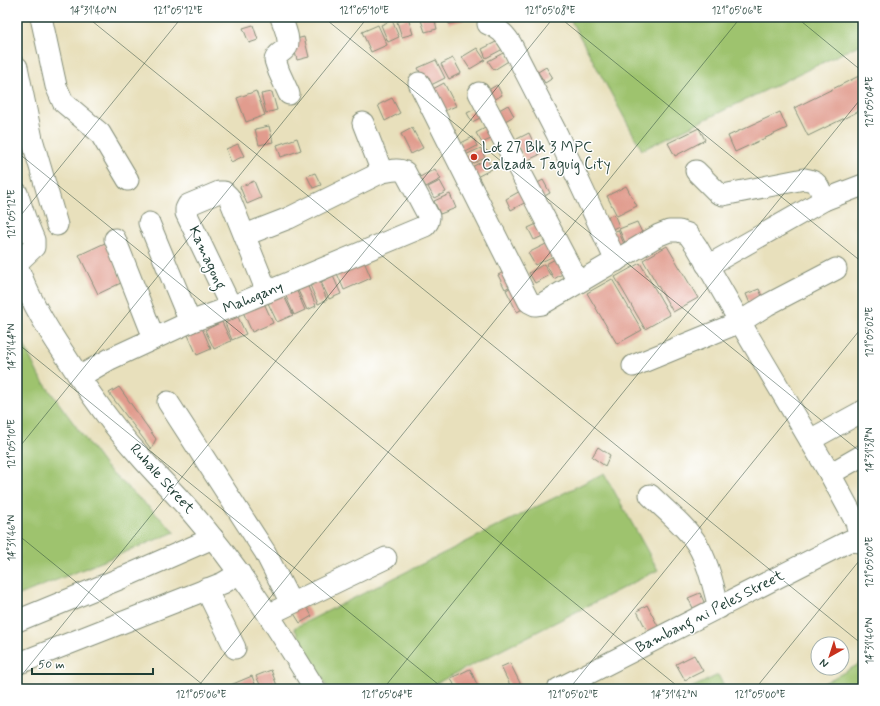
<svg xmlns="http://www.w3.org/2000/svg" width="880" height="706" viewBox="0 0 880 706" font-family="Mynerve,sans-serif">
<rect width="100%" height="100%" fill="#fff"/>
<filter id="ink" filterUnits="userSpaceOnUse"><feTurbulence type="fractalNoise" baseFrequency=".025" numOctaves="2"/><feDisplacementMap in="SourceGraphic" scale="8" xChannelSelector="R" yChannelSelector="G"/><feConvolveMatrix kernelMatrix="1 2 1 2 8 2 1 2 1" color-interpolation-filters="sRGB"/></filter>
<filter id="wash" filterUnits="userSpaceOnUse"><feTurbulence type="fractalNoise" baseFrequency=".012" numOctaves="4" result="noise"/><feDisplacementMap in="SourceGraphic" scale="16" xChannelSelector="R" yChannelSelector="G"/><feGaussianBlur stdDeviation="0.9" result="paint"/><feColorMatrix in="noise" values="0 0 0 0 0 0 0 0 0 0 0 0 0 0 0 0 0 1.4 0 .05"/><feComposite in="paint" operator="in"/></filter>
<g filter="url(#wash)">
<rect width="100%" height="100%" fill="#e8e0bc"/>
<g fill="#9ec36e" stroke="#5e8051">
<polygon points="569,17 863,17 863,43 642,150"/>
<polygon points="17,331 39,376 105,466 175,532 17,596"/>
<polygon points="604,473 658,570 425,689 328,689 294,628"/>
<polygon points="863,662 863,689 813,689"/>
<polygon points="718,675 726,689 689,689"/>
</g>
<g id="blocks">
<g fill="#e19c8e">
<polygon points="420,17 434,17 437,29 425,32"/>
<polygon points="447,17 463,17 464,20 449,24"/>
<polygon points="408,18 413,34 402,37 397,22"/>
<polygon points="392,20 399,37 388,42 381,25"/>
<polygon points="253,25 258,40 249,43 243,28"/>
<polygon points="378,25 387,45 371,52 362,32"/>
<polygon points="304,37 309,57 297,60 292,40"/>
<polygon points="498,41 503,49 486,58 482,49"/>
<polygon points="477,48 485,60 470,69 462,57"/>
<polygon points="505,52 510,60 494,70 488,61"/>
<polygon points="453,58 461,73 449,79 441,64"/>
<polygon points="436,60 445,78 427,87 418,68"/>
<polygon points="546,67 553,78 545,83 538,72"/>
<polygon points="863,74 863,109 808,136 794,108"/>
<polygon points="444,83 456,106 442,112 431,90"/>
<polygon points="497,85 502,95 489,103 483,93"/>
<polygon points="256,91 265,115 246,122 237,98"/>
<polygon points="272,92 277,110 266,113 261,94"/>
<polygon points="392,98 400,113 385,121 378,105"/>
<polygon points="508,105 514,116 498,125 492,114"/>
<polygon points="481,106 486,115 472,122 467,113"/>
<polygon points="780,112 787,128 735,152 728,136"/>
<polygon points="269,126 273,142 259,145 255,129"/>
<polygon points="487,127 493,138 482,143 476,133"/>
<polygon points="412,128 423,148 411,154 401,134"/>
<polygon points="699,128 705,140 675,156 668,143"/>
<polygon points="529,133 539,155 526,161 515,140"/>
<polygon points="473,137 477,146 462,154 457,145"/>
<polygon points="297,138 301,150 281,157 277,145"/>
<polygon points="238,144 244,156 231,162 226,149"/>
<polygon points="481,148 485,158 468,166 463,156"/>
<polygon points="487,159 492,169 473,179 468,169"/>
<polygon points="435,169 441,179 426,187 420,177"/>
<polygon points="315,173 321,185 313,188 307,176"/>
<polygon points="543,180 550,193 541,198 534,185"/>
<polygon points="254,181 261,198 247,204 240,187"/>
<polygon points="440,181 446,192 434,198 428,187"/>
<polygon points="626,186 637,206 617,216 607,196"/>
<polygon points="522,190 528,201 511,210 506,199"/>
<polygon points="450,194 456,208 440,214 434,201"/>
<polygon points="614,214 619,226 606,232 600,220"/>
<polygon points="541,222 547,234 534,240 528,228"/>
<polygon points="637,222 644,237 626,245 619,229"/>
<polygon points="618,230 624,244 613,248 608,234"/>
<polygon points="552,241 558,254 535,265 528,253"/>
<polygon points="105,243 123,282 98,294 79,255"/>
<polygon points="667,246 698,298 673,312 643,260"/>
<polygon points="561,256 569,270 554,279 546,264"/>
<polygon points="363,259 371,278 344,290 336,271"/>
<polygon points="640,263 670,315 645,329 615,277"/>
<polygon points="544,264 550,275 535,283 529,273"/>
<polygon points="513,267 520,281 505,289 498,275"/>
<polygon points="333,276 341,294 329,299 321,282"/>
<polygon points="612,279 642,330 617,344 587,293"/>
<polygon points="319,281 327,300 318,304 310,285"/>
<polygon points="519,283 530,305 517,312 506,290"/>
<polygon points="307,284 316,306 307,310 297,288"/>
<polygon points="296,289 305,310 294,315 285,294"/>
<polygon points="759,289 764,301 751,306 746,294"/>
<polygon points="283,294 293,315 277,322 267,301"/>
<polygon points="264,303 273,323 252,332 243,312"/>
<polygon points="238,317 246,334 232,340 225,323"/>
<polygon points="222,322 231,341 214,349 205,330"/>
<polygon points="202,328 211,349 197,355 188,335"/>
<polygon points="119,387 156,439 151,449 109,393"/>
<polygon points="598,447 610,455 605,466 592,457"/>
<polygon points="700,593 708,611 697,616 688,598"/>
<polygon points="302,599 312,616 300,623 290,607"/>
<polygon points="647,605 660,630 649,635 637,611"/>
<polygon points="694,655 703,671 685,680 676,664"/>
<polygon points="510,663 522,687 517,689 512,689 501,667"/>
<polygon points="470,669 479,689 456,689 451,678"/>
<polygon points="271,670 278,688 262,689 256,676"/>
<polygon points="252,676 257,689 221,689"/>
</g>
</g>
</g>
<g filter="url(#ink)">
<use href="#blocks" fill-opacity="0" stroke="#848e78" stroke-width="1"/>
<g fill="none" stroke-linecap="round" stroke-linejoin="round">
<g stroke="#848e78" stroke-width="23">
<g id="minor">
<polyline points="41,17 56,86 63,102 100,133 128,180"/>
<path d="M 281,17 C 283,24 292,42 286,48 C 281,54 278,52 275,60 L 279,72 L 289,94"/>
<path d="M 488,24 C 499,28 505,34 511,44 L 557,134 L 616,261"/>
<polyline points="17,67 32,139 57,225"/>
<polyline points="419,83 529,302 535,305 542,304 659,235 669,231 679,231 688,234 697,247 740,322 830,474 856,522 861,542"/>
<polyline points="479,93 578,282"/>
<polyline points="363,123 382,172"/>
<path d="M 696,171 L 718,193 L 723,195 L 804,179 C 819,181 819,187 824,200"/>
<polyline points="17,193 25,218 34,240 34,247 17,263"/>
<polyline points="149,223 190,322"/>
<polyline points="115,239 154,338"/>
<polyline points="706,264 711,264 824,200 863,185"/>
<path d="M 17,265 C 28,297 46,327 65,355 C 87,390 111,424 139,455 C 156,475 175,493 192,513 C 239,567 278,628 315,689"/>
<polyline points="231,307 186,213 186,209 188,205 219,192 224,192 229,197 267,292"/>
<polyline points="633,366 740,322 767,305 836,269"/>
<path d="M 79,377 L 110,359 L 190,322 L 231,307 L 425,226 L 428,222 L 429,217 L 405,172 C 398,168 390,171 382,172 L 289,218 L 245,235"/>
<polyline points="168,402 265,552 291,603"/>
<polyline points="810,440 863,411"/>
<polyline points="830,474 863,455"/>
<path d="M 650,495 C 665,510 686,526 697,544 C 709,564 713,586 719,608"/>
<polyline points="206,589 235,648"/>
<polyline points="278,610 386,558"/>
<polyline points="17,621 124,577 213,538"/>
<polyline points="17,664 223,583 240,573"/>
<polyline points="558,689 849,541 861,542 863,543"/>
</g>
</g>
<use href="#minor" stroke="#fff" stroke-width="21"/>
</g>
</g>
<path fill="none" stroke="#1f3d34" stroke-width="1" stroke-opacity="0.45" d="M 87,17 L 863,645M 323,17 L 863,454M 559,17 L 863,263M 796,17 L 863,72M 17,152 L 681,689M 17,220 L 182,17M 17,343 L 444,689M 17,450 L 368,17M 17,534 L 208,689M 17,681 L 554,17M 196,689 L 741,17M 383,689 L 863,96M 569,689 L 863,326M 755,689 L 863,556"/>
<circle fill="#c8321e" stroke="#fff" stroke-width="1.5" cx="474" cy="157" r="4"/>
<g text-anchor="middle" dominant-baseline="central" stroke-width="3" stroke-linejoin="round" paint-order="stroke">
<g font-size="15" fill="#1f3d34" stroke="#fff" text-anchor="start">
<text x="482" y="148">Lot 27 Blk 3 MPC<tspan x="482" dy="17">Calzada Taguig City</tspan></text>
</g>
<g font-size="15" fill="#1f3d34" stroke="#fff">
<text transform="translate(207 258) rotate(65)">Kamagong</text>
<text transform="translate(253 298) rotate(-22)">Mahogany</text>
<text transform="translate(162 479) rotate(48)">Ruhale Street</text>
<text transform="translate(710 612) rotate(-27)">Bambang ni Peles Street</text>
</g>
</g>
<rect width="880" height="706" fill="none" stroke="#fff" stroke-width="44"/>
<g transform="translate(830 656) rotate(219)"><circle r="19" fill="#ffffff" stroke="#a5b1ae"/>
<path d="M0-3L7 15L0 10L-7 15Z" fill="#c8321e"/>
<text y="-6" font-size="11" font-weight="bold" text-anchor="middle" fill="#1f3d34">N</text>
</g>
<path d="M32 668v6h121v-6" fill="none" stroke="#1f3d34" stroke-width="2"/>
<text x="38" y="668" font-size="12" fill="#1f3d34" stroke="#ffffff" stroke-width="3" paint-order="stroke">50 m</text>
<rect x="22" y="22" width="836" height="662" fill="none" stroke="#1f3d34" stroke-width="1.5"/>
<g font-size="10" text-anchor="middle" fill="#1f3d34">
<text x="93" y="14">14°31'40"N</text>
<text x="178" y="14">121°05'12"E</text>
<text x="364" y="14">121°05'10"E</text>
<text x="550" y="14">121°05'08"E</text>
<text x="737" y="14">121°05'06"E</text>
<text transform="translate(869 102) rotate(-90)" y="4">121°05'04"E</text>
<text transform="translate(11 214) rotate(-90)" y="4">121°05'12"E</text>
<text transform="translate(869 332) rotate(-90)" y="4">121°05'02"E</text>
<text transform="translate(11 347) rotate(-90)" y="4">14°31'44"N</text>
<text transform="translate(11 444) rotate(-90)" y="4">121°05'10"E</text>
<text transform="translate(869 450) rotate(-90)" y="4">14°31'38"N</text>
<text transform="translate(11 538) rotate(-90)" y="4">14°31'46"N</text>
<text transform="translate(869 562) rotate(-90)" y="4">121°05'00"E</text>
<text transform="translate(869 641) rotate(-90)" y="4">14°31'40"N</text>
<text x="201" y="698">121°05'06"E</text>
<text x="387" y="698">121°05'04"E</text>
<text x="573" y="698">121°05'02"E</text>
<text x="674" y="698">14°31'42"N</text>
<text x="760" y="698">121°05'00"E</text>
</g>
</svg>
